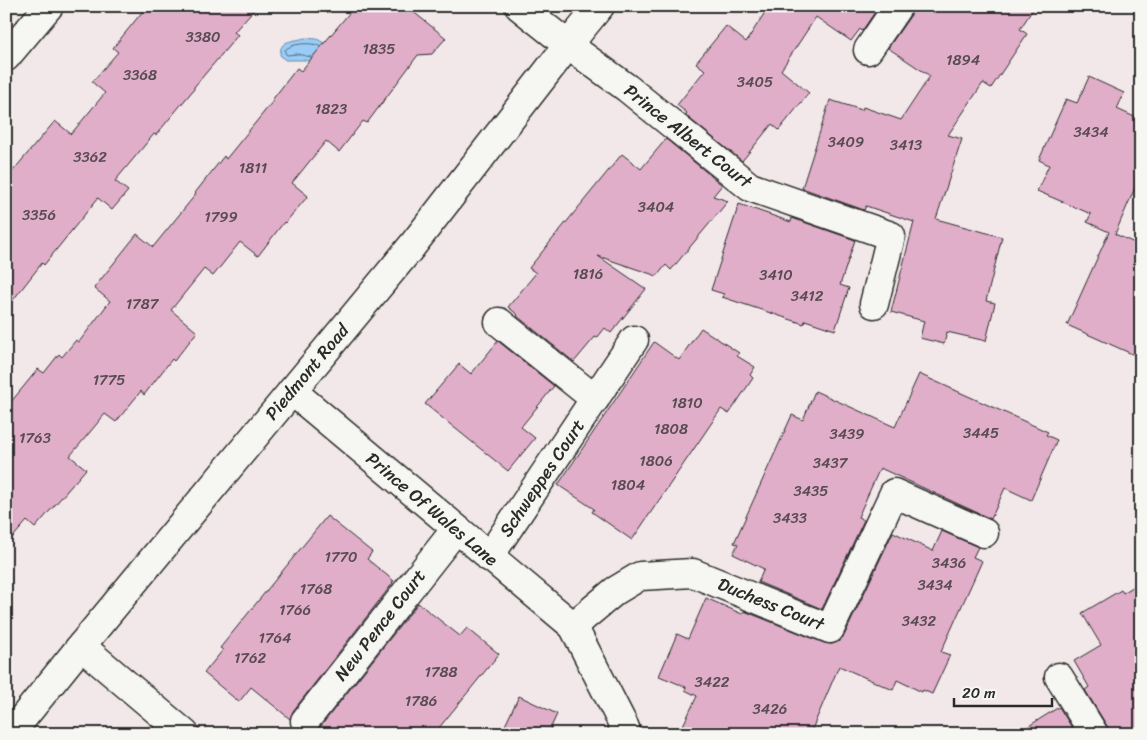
<svg xmlns="http://www.w3.org/2000/svg" width="1147" height="740" viewBox="0 0 1147 740" font-family="Sriracha,sans-serif">
<rect width="100%" height="100%" fill="#f2e8ea"/>
<filter id="ink" filterUnits="userSpaceOnUse"><feTurbulence type="fractalNoise" baseFrequency=".02" numOctaves="2"/><feDisplacementMap in="SourceGraphic" scale="10" xChannelSelector="R" yChannelSelector="G"/><feConvolveMatrix kernelMatrix="1 2 1 2 8 2 1 2 1" color-interpolation-filters="sRGB"/></filter>
<g filter="url(#ink)">
<path fill="#99ccf6" stroke="#6d8ca5" d="M 304,38 L 317,39 L 326,44 L 314,63 L 304,60 L 285,60 L 280,55 C 280,39 292,42 304,38 Z"/>
<g fill="none" stroke-linecap="round" stroke-linejoin="round">
<path stroke="#576b7c" stroke-width="1" d="M 311,57 L 297,54 L 287,55 L 285,53 L 285,50 C 292,43 311,42 320,46"/>
</g>
<g fill="#e1aeca" stroke="#2b2b2b">
<polygon points="147,6 257,6 234,32 238,35 194,87 194,89 156,135 154,134 115,181 128,191 112,210 98,198 44,265 42,263 6,309 6,179 55,121 71,134 105,93 92,82 118,52 113,48"/>
<polygon points="355,6 406,6 446,38 432,54 418,55 367,123 363,121 339,152 326,141 292,183 308,196 285,223 284,222 258,256 240,242 213,276 204,269 171,310 197,332 174,361 172,359 144,395 141,391 116,422 105,414 70,456 86,469 35,528 27,521 6,545 6,408 38,369 44,373 59,354 62,357 76,340 79,342 110,301 94,288 137,234 153,247 196,194 195,193 224,156 226,159 273,101 272,100 297,68 301,71"/>
<polygon points="769,6 879,6 862,31 860,29 851,41 816,17 781,70 809,93 779,130 772,124 742,161 685,115 687,113 677,105 705,70 696,63 726,26 746,42"/>
<polygon points="913,6 1035,6 1020,29 1027,34 991,88 983,83 948,135 962,139 936,219 1002,237 986,301 995,303 986,341 947,332 944,344 920,338 924,321 891,312 914,222 866,206 864,210 802,188 830,100 862,110 863,107 901,120 930,76 888,48 911,15"/>
<polygon points="1089,77 1124,93 1117,109 1141,120 1141,174 1115,234 1141,246 1141,358 1067,325 1109,232 1087,222 1091,214 1037,191 1049,165 1039,160 1066,99 1077,103"/>
<polygon points="666,139 722,185 713,196 728,201 671,270 666,265 657,276 598,256 646,289 611,333 605,328 597,338 595,337 574,362 517,316 518,315 508,307 536,273 529,268 622,154 641,169"/>
<polygon points="739,204 791,222 792,218 855,240 840,285 849,288 835,330 805,320 804,324 722,297 724,294 711,290"/>
<polygon points="701,328 739,353 737,356 755,367 750,375 753,378 729,414 721,409 632,540 592,512 594,509 558,485 654,342 679,360"/>
<polygon points="498,341 554,386 521,427 535,438 508,471 425,404 459,364 471,374"/>
<polygon points="919,374 1048,432 1046,435 1057,440 1031,500 1005,488 991,519 880,468 858,517 864,520 822,609 758,582 764,569 733,554 738,544 734,543 792,415 803,420 815,391 895,427"/>
<polygon points="327,516 372,552 367,559 394,581 392,582 393,583 293,711 290,719 251,687 239,702 204,673 223,650 220,648"/>
<polygon points="942,531 978,547 973,557 982,561 941,652 950,655 932,694 923,690 922,692 897,680 893,690 839,666 810,734 679,734 697,696 685,690 686,687 659,676 677,634 688,639 706,598 742,614 744,611 824,643 832,644 839,641 844,636 893,532 933,551"/>
<polygon points="1141,582 1141,734 1110,734 1107,726 1085,690 1089,687 1074,661 1101,645 1082,613 1121,590 1123,593"/>
<polygon points="418,603 460,636 467,628 499,654 434,734 313,734 317,731"/>
<polygon points="519,696 557,714 548,734 501,734"/>
<polygon points="1059,707 1076,734 1016,734"/>
</g>
<g fill="none" stroke-linecap="round" stroke-linejoin="round">
<g stroke="#2b2b2b" stroke-width="31">
<g id="minor">
<polyline points="519,6 568,45 627,88 750,187 891,236 874,304"/>
<polyline points="868,50 898,6"/>
<polyline points="6,57 49,6"/>
<polyline points="499,322 595,399"/>
<polyline points="292,391 573,626 625,728 622,734"/>
<polyline points="489,557 634,340"/>
<polyline points="573,626 615,591 640,576 693,573 830,629 894,493 984,533"/>
<polyline points="81,646 185,734"/>
<polyline points="1059,677 1094,734"/>
<polyline points="305,721 456,529"/>
</g>
</g>
<g stroke="#2b2b2b" stroke-width="31">
<polyline id="major" points="10,734 81,646 412,246 568,45 600,6"/>
</g>
<use href="#minor" stroke="#f6f6f2" stroke-width="28"/>
<use href="#major" stroke="#f6f6f2" stroke-width="28"/>
</g>
</g>
<g text-anchor="middle" dominant-baseline="central" stroke-width="5" stroke-linejoin="round" paint-order="stroke">
<g font-size="15" fill="#584c53">
<text x="203" y="37">3380</text>
<text x="379" y="49">1835</text>
<text x="963" y="60">1894</text>
<text x="140" y="75">3368</text>
<text x="755" y="82">3405</text>
<text x="331" y="109">1823</text>
<text x="1091" y="132">3434</text>
<text x="846" y="142">3409</text>
<text x="906" y="145">3413</text>
<text x="90" y="157">3362</text>
<text x="253" y="168">1811</text>
<text x="656" y="207">3404</text>
<text x="39" y="215">3356</text>
<text x="221" y="217">1799</text>
<text x="588" y="274">1816</text>
<text x="776" y="275">3410</text>
<text x="807" y="296">3412</text>
<text x="142" y="304">1787</text>
<text x="109" y="380">1775</text>
<text x="687" y="403">1810</text>
<text x="671" y="429">1808</text>
<text x="981" y="433">3445</text>
<text x="847" y="434">3439</text>
<text x="35" y="438">1763</text>
<text x="656" y="461">1806</text>
<text x="830" y="463">3437</text>
<text x="628" y="485">1804</text>
<text x="811" y="491">3435</text>
<text x="790" y="518">3433</text>
<text x="341" y="557">1770</text>
<text x="949" y="563">3436</text>
<text x="935" y="585">3434</text>
<text x="316" y="589">1768</text>
<text x="295" y="610">1766</text>
<text x="919" y="621">3432</text>
<text x="275" y="638">1764</text>
<text x="250" y="658">1762</text>
<text x="441" y="672">1788</text>
<text x="712" y="682">3422</text>
<text x="421" y="701">1786</text>
<text x="770" y="709">3426</text>
</g>
<g font-size="18" fill="#2b2b2b" stroke="#f6f6f2">
<text transform="translate(688 136) rotate(38)">Prince Albert Court</text>
<text transform="translate(307 372) rotate(-50)">Piedmont Road</text>
<text transform="translate(542 478) rotate(-56)">Schweppes Court</text>
<text transform="translate(432 509) rotate(40)">Prince Of Wales Lane</text>
<text transform="translate(771 604) rotate(22)">Duchess Court</text>
<text transform="translate(380 625) rotate(-52)">New Pence Court</text>
</g>
</g>
<rect width="1147" height="740" fill="none" stroke="#f6f6f2" stroke-width="25"/>
<rect x="12" y="12" width="1122" height="715" fill="none" stroke="#2b2b2b" stroke-width="2" filter="url(#ink)"/>
<path d="M954 698v8h98v-8" fill="none" stroke="#2b2b2b" stroke-width="2.5"/>
<text x="962" y="698" font-size="15" fill="#2b2b2b" stroke="#f6f6f2" stroke-width="4" paint-order="stroke">20 m</text>
</svg>
